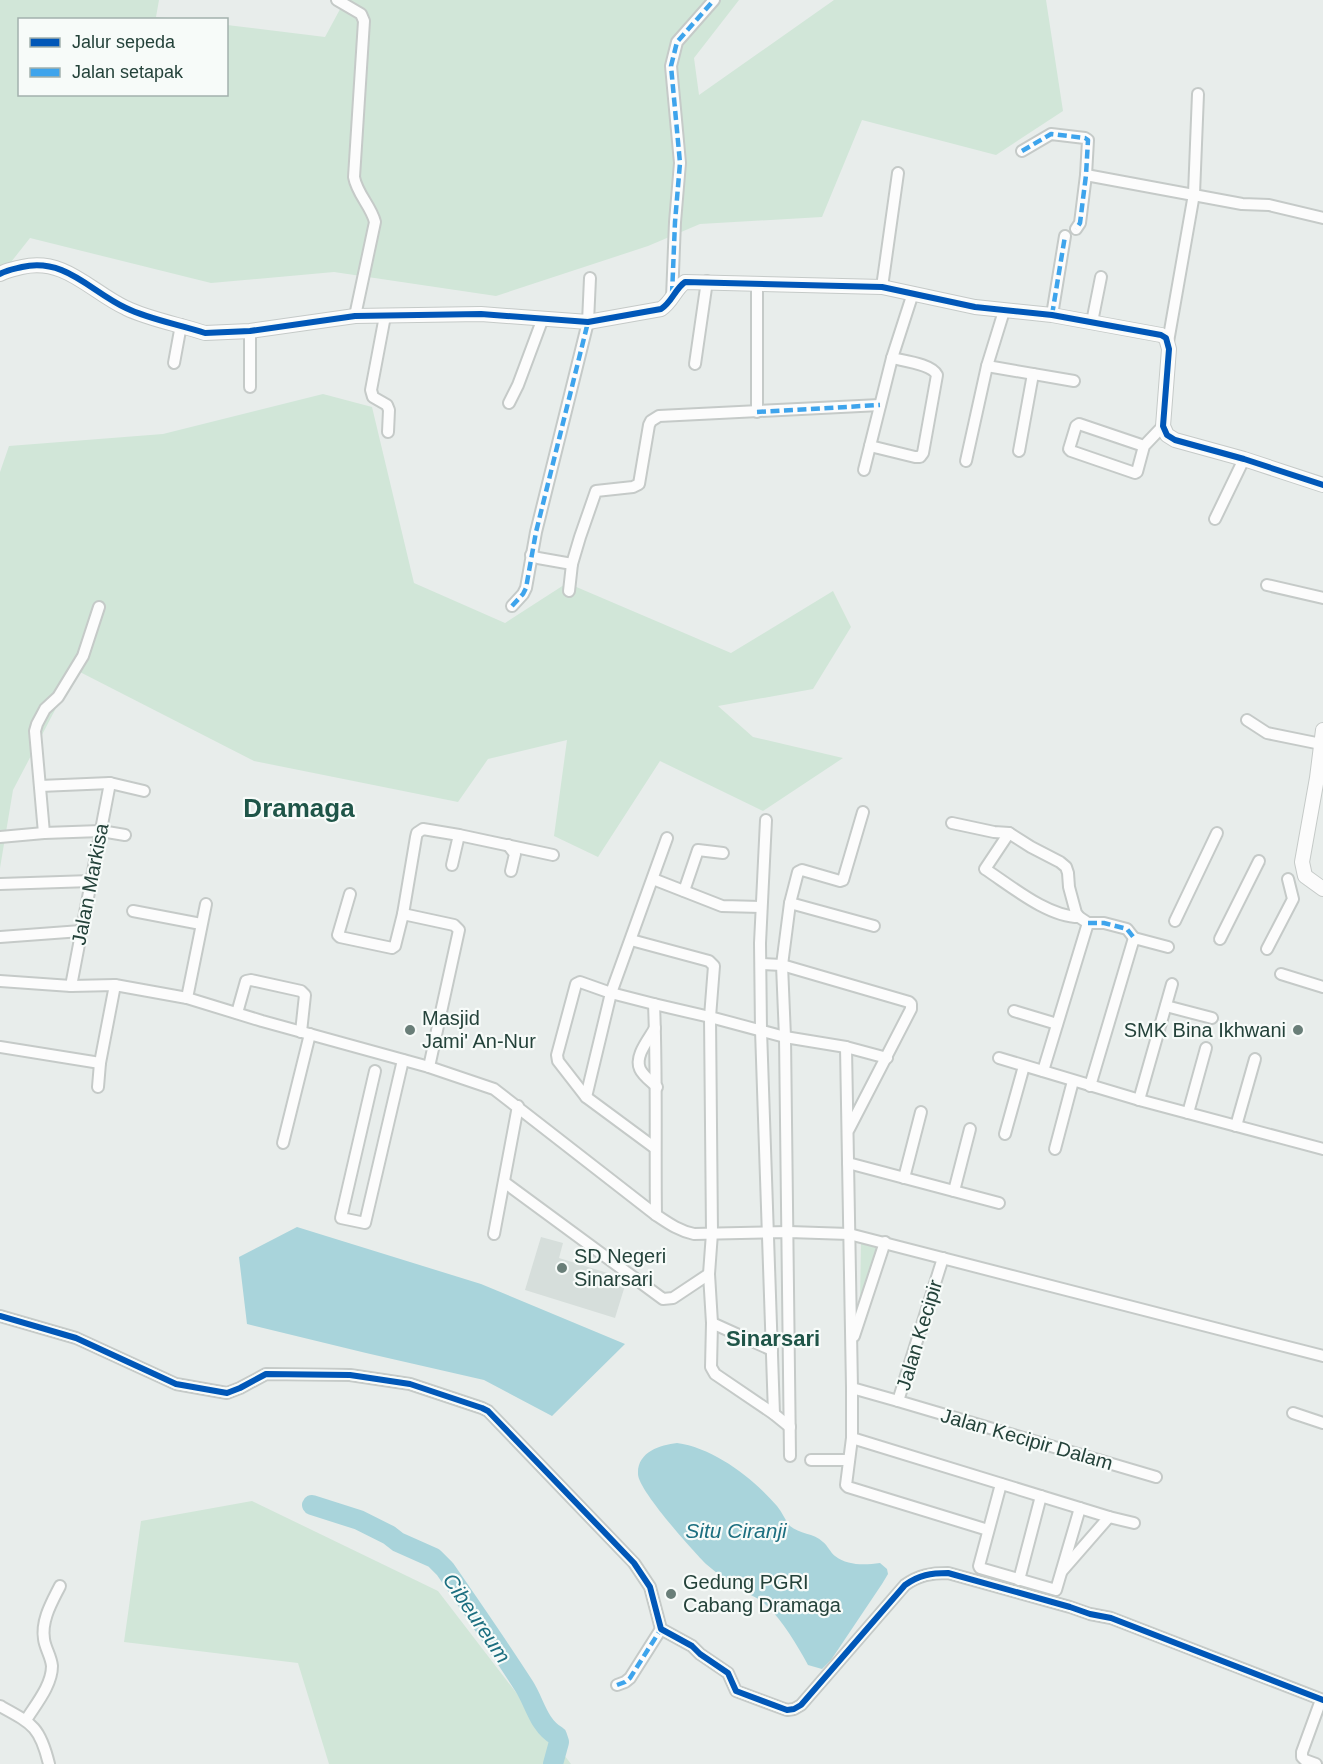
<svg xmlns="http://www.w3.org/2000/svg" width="1323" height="1764" viewBox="0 0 1323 1764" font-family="Arial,sans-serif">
<rect width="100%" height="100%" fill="#e8edeb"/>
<polygon fill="#d6dedb" points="541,1237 563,1243 559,1258 627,1279 615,1318 525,1290"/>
<g fill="#d1e6d8">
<polygon points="0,0 159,0 156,17 178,19 20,20 20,94 226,94 227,25 325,37 345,0 739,0 694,58 699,95 834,0 1046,0 1063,111 996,155 862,120 822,217 700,224 648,246 496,296 334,272 211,283 30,238 0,276"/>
<polygon points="323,394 372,407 414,583 505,623 567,583 731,653 833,591 851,627 813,689 718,706 753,737 843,758 763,811 660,761 598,857 554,836 567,740 488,759 458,802 254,761 76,670 13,790 0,868 0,472 9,446 163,434"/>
<polygon points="861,1239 883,1245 860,1304"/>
<polygon points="252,1501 438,1591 571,1764 329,1764 298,1663 124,1642 141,1521"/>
</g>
<g fill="#a9d4db">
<polygon points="297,1227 481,1284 625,1344 552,1416 484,1380 366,1353 247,1324 239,1257"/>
<path d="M 677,1443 C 714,1448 753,1478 777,1506 C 782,1512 785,1520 790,1526 C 799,1534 814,1533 823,1542 C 828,1546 830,1552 835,1556 C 848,1566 865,1565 880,1563 L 887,1569 L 888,1574 L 882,1584 L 831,1660 L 822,1669 L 808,1665 C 797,1645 783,1621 766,1605 C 759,1598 748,1594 739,1589 C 728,1581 716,1573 706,1564 C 693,1551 638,1490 638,1474 C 637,1452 660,1445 677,1443 Z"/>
</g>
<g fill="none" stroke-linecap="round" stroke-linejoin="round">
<path stroke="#a9d4db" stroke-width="20" d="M 312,1505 L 359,1520 L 389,1535 L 398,1542 L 434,1558 L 445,1569 C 472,1608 499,1647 524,1686 C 535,1703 538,1725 557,1736 L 559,1742 L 553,1764"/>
<g stroke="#c5cac8" stroke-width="14">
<g id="minor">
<path d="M 337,0 L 361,14 L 364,21 L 354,177 C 357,194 371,206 375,222 L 355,316"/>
<polyline points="1022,151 1051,134 1085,138 1088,140 1086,175 1080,223 1076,229"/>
<polyline points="1086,175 1242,204 1269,205 1323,218"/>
<polyline points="882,287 898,173"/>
<polyline points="672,298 675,222 680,163 671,66 677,42 714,0"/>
<polyline points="1052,315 1065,236"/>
<polyline points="385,316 371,390 373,397 387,405 389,410 388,432"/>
<polyline points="1092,322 1101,277"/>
<polyline points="1168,342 1194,194 1198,94"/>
<polyline points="174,363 181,325"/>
<polyline points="695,364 707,281"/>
<polyline points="987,366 1074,381"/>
<polyline points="250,387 250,331"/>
<polyline points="509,403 518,385 543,318"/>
<polyline points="757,412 757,285"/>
<path d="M 870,446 L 915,457 L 920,457 L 923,453 L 937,375 C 932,364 904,361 892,358"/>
<polyline points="1144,446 1079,424 1076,426 1069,449 1071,451 1135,473 1137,472 1144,446 1163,426"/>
<polyline points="1019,451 1033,374"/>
<polyline points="966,461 987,366 1004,311"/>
<polyline points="864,470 892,358 913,293"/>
<polyline points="1215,519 1244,459"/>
<polyline points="531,555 538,558 572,564 580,537 596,491 633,487 639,484 649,425 651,421 659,416 880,405"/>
<polyline points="1267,585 1323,598"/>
<polyline points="569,591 572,564"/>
<polyline points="512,606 523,594 526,588 536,532 588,322 590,278"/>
<polyline points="1247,720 1267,733 1321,744"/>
<polyline points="40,786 110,783 144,791"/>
<polyline points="766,820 760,943 761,1030 774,1414"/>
<polyline points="952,823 994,832 1009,833 1031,847 1060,862 1066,867 1068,873 1069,887 1076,913 1079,917 1088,923 1043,1071"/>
<polyline points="44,833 35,731 37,724 45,709 58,697 83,656 99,607"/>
<path d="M 1009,833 L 985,869 C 1011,886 1048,917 1079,917"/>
<polyline points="0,837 44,833 101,831 125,835"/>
<polyline points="508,845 515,854 511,871"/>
<polyline points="452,865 459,835"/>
<polyline points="653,879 722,906 761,907"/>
<polyline points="0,884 91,881"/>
<polyline points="684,891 698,850 723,853"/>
<polyline points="350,894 338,935 340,937 392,948 395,946 403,914 454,925 459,930 429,1067"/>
<polyline points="790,903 874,926"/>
<polyline points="133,911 201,924"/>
<polyline points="403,914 416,837 417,833 423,829 459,835 553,855"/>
<polyline points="1175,921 1217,833"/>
<polyline points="1088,923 1104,923 1127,929 1134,938"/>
<polyline points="0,937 81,931"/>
<polyline points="1220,939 1259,861"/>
<polyline points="631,940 709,961 714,966 710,1017 712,1233 709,1274 712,1323 711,1367 715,1374 774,1414 790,1427"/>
<polyline points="1267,949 1293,899 1288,879"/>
<polyline points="761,964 782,965 909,1002 911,1004 911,1009 849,1129"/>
<polyline points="1281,974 1323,987"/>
<path d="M 0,981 L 71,986 L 115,985 L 187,998 L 262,1021 L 429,1067 L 494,1089 L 656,1215 C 668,1223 679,1231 694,1234 L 789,1232 L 849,1234 L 1323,1356"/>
<polyline points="71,986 110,783"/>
<polyline points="187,998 206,904"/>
<path d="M 654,1004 C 657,1075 655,1145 656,1215"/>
<polyline points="1166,1006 1212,1018"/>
<polyline points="1014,1011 1057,1024"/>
<polyline points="237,1013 246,981 251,980 301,991 305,995 301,1032"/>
<path d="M 655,1028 C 649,1039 634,1056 640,1069 C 643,1076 652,1082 657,1087"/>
<polyline points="0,1047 100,1063"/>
<polyline points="846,1047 852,1388 852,1438 846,1485 848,1487 988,1530"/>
<polyline points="999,1058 1143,1101 1323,1149"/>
<polyline points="375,1071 341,1218 365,1223 403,1060"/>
<polyline points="1090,1086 1134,938 1168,947"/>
<polyline points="98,1087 100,1063 115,985"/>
<polyline points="586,1097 611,993 667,838"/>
<polyline points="1139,1100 1172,984"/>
<polyline points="1188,1113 1206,1048"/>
<polyline points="1236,1126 1255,1059"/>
<polyline points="1005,1134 1024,1066"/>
<polyline points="283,1143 310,1034"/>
<polyline points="655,1148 586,1097 558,1061 557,1055 576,984 580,982 611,993 654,1004 710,1017 785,1037 846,1047 887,1058"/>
<polyline points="1055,1149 1073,1081"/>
<polyline points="848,1163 999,1203"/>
<polyline points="904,1178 921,1112"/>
<polyline points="504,1182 663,1299 673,1298 709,1274"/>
<polyline points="954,1191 970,1129"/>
<polyline points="494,1234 518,1106"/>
<path d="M 0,1316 L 76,1338 L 176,1384 L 227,1393 L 240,1388 L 266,1374 L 350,1375 L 410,1384 L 482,1408 L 488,1411 L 634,1563 L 650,1587 L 661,1629 L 692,1646 L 700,1654 L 728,1673 L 736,1691 L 787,1710 L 794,1709 L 801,1705 L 905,1585 C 919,1575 931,1573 948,1573 L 1070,1607 L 1090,1614 L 1111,1618 L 1323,1700"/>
<polyline points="712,1323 772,1350"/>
<polyline points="854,1336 885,1242"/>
<polyline points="852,1388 898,1401 943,1258"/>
<polyline points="898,1401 1156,1477"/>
<polyline points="1293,1413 1323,1423"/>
<polyline points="852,1438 1109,1517 1062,1571"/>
<polyline points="790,1456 785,1037 782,965 790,903 798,872 802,870 840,881 843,880 863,812"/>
<polyline points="811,1460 849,1460"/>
<polyline points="1001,1484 979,1566 980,1568 1056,1590 1080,1508"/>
<polyline points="1109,1517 1134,1523"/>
<polyline points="1019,1580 1041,1496"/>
<polyline points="617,1685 625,1682 630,1678 661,1629"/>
<path d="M 0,1706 C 33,1724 40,1727 49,1764"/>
<path d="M 26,1720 C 36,1704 52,1685 52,1666 C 51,1656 45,1648 44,1639 C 41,1620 52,1602 60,1586"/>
<polyline points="1316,1764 1305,1760 1302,1757 1302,1752 1321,1700"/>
</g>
</g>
<g stroke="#c5cac8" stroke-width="16">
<g id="tertiary">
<path d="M 0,274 C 7,270 14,269 22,267 C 65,257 91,292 126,308 C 148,319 181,325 205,333 L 250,331 L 355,316 L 481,314 L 588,322 L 661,309 C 672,302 675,289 685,282 L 882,287 L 975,307 L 1052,315 L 1161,335 L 1166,338 L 1169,349 L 1163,426 L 1167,435 L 1175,440 L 1244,459 L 1323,485"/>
<polyline points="1323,730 1317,778 1302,862 1305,876 1323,889"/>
</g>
</g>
<use href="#minor" stroke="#fcfcfc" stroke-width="10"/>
<use href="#tertiary" stroke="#fcfcfc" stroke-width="14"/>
<g stroke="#3ea4ec" stroke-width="4.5" stroke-dasharray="9 4.5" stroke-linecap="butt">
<polyline points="1022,151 1051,134 1085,138 1088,140 1086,175 1080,223 1076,229"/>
<polyline points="672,295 675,222 680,163 671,66 677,42 714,0"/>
<polyline points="1052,315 1065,236"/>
<polyline points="757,412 880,405"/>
<polyline points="512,606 523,594 526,588 536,532 588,322"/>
<polyline points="1088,923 1104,923 1127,929 1134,938"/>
<polyline points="617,1685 625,1682 630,1678 661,1629"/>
</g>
<g stroke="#f7fbf9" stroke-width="10">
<g id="cycleway">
<path d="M 0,274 C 7,270 14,269 22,267 C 65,257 91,292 126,308 C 148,319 181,325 205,333 L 250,331 L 355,316 L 481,314 L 588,322 L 661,309 C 672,302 675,289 685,282 L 882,287 L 975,307 L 1052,315 L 1161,335 L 1166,338 L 1169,349 L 1163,426 L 1167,435 L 1175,440 L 1244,459 L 1323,485"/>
<path d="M 0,1316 L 76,1338 L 176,1384 L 227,1393 L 240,1388 L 266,1374 L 350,1375 L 410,1384 L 482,1408 L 488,1411 L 634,1563 L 650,1587 L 661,1629 L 692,1646 L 700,1654 L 728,1673 L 736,1691 L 787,1710 L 794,1709 L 801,1705 L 905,1585 C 919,1575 931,1573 948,1573 L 1070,1607 L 1090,1614 L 1111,1618 L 1323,1700"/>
</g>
</g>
<use href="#cycleway" stroke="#0057b8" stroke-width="6"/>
</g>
<g fill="#697e78" stroke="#f7fbf9" stroke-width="2">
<circle cx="410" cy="1030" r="6"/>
<circle cx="1298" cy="1030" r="6"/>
<circle cx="562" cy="1268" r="6"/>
<circle cx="671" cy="1594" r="6"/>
</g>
<g text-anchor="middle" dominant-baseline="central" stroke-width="4.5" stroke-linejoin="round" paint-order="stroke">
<g font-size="20" fill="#24423a" stroke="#f7fbf9">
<text transform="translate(90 884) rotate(-79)">Jalan Markisa</text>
<text transform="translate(919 1335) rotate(-73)">Jalan Kecipir</text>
<text transform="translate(1027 1439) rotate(16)">Jalan Kecipir Dalam</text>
</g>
<g font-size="20" fill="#24423a" stroke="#f7fbf9" text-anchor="start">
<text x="422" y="1018">Masjid<tspan x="422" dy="23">Jami' An-Nur</tspan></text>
<text x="1286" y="1030" text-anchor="end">SMK Bina Ikhwani</text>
<text x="574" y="1256">SD Negeri<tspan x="574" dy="23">Sinarsari</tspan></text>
<text x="683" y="1582">Gedung PGRI<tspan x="683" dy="23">Cabang Dramaga</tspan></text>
</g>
<g font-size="21" font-style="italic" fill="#1c6f80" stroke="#f7fbf9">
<text x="736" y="1530">Situ Ciranji</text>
<text transform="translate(477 1618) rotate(56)">Cibeureum</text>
</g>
<g font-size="22" font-weight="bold" fill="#1f5548" stroke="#f7fbf9">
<text x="773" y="1338">Sinarsari</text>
</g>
<g font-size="26" font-weight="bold" fill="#1f5548" stroke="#f7fbf9">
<text x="299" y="808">Dramaga</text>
</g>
</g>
<rect x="18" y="18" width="210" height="78" fill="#f7fbf9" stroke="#a3b1ad" stroke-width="1.5"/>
<rect x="30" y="38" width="30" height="9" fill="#0057b8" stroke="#a3b1ad" stroke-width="1.5"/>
<text x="72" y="48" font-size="18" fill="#24423a">Jalur sepeda</text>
<rect x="30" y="68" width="30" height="9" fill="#3ea4ec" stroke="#a3b1ad" stroke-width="1.5"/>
<text x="72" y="78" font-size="18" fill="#24423a">Jalan setapak</text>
</svg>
